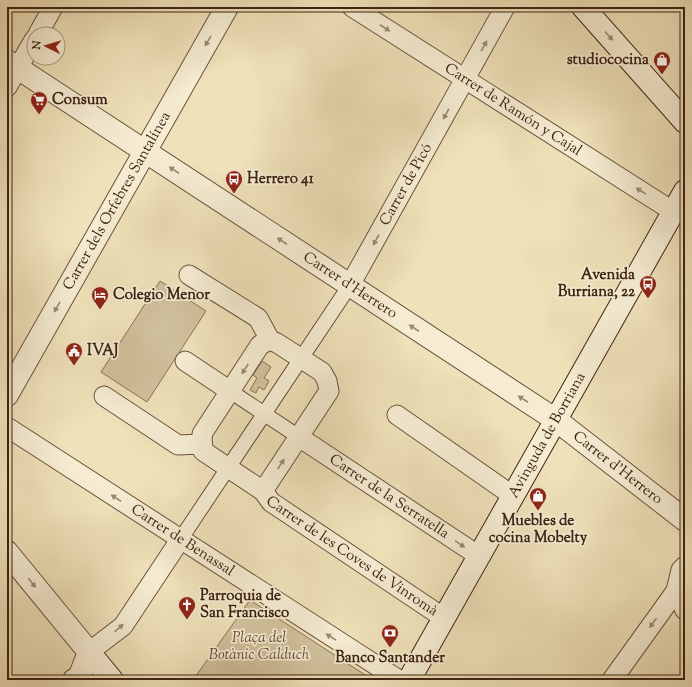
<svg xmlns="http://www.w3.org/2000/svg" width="692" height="687" viewBox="0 0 692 687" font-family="'Sorts Mill Goudy',serif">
<rect width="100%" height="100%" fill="#efe1b9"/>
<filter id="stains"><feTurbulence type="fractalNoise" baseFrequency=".005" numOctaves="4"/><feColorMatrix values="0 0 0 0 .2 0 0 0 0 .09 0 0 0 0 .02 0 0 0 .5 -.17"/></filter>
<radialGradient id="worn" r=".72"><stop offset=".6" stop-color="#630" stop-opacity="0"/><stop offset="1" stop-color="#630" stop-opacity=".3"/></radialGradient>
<g fill="#d1c19d" stroke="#877259">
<polygon points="160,281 206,311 147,402 101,372"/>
<polygon points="262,361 271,367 264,378 269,381 264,390 259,387 256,393 250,390 257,378 253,375"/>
<polygon points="250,600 373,680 193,680"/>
</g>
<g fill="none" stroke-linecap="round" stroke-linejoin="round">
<g stroke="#6a523e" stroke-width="16">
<g id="pedestrian">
<polyline points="230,391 299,437"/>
<polyline points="180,540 350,285"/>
</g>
</g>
<g stroke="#6a523e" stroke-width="21">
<g id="minor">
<path id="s1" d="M 352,7 L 674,212"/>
<polyline points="38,34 53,7"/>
<polyline points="7,87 34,40"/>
<polyline points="189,275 258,318 270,340 277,343 322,372 327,381 329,391 263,491 203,451 202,434 260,345 270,340"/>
<path id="s2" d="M 350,285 L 505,7"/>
<polyline points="185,361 230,391"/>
<polyline points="104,396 178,445 201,444"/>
<polyline points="397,415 513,496"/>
<path id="s3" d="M 7,427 L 399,680"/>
<path id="s4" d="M 299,437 L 479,556"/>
<path id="s5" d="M 263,491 L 271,502 L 444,618"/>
<polyline points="685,566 681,570 676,591 685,610"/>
<polyline points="89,652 123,626 180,540"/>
<polyline points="612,680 676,591 685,593"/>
</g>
</g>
<g stroke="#6a523e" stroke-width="24">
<g id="tertiary">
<path id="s6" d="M 7,61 L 556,420 L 685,520"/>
<path id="s7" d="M 7,395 L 227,7"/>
<polyline points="7,552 89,652 79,678 74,680"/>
</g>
</g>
<g stroke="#3d2315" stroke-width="24">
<g id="secondary">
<polyline points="583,7 685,122"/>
<polyline points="89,652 112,680"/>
<path id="s8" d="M 409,680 L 685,191"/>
</g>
</g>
<use href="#pedestrian" stroke="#f5ecd2" stroke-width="14"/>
<use href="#minor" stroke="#f5ecd2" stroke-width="19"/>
<use href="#tertiary" stroke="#f5ecd2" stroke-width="22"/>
<use href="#secondary" stroke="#f5ecd2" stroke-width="22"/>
</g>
<defs><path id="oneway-solid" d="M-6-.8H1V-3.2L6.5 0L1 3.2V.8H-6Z"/></defs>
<g fill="#998874">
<use href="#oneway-solid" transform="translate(385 28) rotate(33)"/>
<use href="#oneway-solid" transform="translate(609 36) rotate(48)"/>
<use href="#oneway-solid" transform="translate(208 41) rotate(120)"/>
<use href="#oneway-solid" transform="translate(484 46) rotate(-61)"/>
<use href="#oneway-solid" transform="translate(446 114) rotate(119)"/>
<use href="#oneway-solid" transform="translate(174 170) rotate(-147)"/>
<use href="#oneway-solid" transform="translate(641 191) rotate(-148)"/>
<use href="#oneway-solid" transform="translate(376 240) rotate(119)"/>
<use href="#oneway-solid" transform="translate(282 241) rotate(-147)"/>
<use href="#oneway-solid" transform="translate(57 307) rotate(120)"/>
<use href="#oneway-solid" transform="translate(414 328) rotate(-147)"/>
<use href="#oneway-solid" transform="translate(245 369) rotate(123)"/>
<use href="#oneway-solid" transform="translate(523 399) rotate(-147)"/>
<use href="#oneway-solid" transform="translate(281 464) rotate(-57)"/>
<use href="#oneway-solid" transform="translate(116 498) rotate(-147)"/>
<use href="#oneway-solid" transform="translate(460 544) rotate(34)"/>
<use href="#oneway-solid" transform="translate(32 583) rotate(51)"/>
<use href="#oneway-solid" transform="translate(653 623) rotate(126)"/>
<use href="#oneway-solid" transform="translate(119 628) rotate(-42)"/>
<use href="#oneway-solid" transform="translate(331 637) rotate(-148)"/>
</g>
<defs>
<g id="shop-pin" transform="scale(0.9)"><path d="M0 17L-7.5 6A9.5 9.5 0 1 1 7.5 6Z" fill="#8f2418" stroke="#f5ecd2"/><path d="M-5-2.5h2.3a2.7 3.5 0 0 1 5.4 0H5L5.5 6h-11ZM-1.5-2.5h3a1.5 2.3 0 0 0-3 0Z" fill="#fff"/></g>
<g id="supermarket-pin" transform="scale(0.9)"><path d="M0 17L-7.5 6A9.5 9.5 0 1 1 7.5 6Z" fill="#8f2418" stroke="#f5ecd2"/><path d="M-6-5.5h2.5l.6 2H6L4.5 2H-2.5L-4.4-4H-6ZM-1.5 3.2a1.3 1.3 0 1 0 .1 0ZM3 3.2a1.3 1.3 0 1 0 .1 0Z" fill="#fff"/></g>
<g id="bus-pin" transform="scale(0.9)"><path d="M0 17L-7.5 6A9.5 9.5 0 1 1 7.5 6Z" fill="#8f2418" stroke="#f5ecd2"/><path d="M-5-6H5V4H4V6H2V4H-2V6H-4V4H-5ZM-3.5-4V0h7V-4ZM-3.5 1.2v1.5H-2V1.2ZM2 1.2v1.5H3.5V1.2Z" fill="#fff"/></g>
<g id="hotel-pin" transform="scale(0.9)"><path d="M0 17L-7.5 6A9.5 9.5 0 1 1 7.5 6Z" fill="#8f2418" stroke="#f5ecd2"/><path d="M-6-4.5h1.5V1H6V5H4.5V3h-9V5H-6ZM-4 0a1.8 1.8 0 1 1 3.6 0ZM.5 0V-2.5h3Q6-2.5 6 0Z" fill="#fff"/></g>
<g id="civic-pin" transform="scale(0.9)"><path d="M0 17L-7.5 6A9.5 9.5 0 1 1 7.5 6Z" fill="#8f2418" stroke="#f5ecd2"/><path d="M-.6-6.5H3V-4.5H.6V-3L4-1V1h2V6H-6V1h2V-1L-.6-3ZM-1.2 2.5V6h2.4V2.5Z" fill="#fff"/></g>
<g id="church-pin" transform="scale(0.9)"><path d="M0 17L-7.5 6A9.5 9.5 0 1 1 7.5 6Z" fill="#8f2418" stroke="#f5ecd2"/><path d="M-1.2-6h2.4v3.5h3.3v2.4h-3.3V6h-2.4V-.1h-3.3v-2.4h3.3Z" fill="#fff"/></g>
<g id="bank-pin" transform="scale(0.9)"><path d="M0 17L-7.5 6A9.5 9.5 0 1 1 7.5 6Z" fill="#8f2418" stroke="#f5ecd2"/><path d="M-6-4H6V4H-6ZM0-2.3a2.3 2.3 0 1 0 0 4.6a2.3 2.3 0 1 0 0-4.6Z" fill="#fff"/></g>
</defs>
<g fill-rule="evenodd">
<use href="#shop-pin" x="662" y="60"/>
<use href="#supermarket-pin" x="39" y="100"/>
<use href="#bus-pin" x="234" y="179"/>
<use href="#bus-pin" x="648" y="284"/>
<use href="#hotel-pin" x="100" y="295"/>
<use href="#civic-pin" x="74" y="351"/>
<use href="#shop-pin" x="538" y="496"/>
<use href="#church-pin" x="187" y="605"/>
<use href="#bank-pin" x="390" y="633"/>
</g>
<g text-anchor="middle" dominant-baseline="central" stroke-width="3.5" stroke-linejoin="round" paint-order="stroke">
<g font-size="15" font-weight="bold" fill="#3d2315" stroke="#f5ecd2" text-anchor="start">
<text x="649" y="60" text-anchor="end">studiococina</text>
<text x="52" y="100">Consum</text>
<text x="247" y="179">Herrero 41</text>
<text x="635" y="275" text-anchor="end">Avenida<tspan x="635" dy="17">Burriana, 22</tspan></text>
<text x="113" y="295">Colegio Menor</text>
<text x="87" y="351">IVAJ</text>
<text x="538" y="521" text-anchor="middle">Muebles de<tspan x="538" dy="17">cocina Mobelty</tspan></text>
<text x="200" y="596">Parroquia de<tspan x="200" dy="17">San Francisco</tspan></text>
<text x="390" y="658" text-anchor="middle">Banco Santander</text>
</g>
<g font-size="15" fill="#3d2315" stroke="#f5ecd2">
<text stroke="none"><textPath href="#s1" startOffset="191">Carrer de Ramón y Cajal</textPath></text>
<text stroke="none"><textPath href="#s2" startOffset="115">Carrer de Picó</textPath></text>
<text stroke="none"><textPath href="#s7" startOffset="223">Carrer dels Orfebres Santalínea</textPath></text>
<text stroke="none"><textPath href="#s6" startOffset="410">Carrer d'Herrero</textPath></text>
<text stroke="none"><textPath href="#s8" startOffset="281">Avinguda de Borriana</textPath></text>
<text stroke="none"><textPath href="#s6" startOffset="734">Carrer d'Herrero</textPath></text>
<text stroke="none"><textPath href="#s4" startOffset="108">Carrer de la Serratella</textPath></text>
<text stroke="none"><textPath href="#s3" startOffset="209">Carrer de Benassal</textPath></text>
<text stroke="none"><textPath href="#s5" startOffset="111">Carrer de les Coves de Vinromà</textPath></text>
</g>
<g font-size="15" font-style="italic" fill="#624a37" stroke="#f5ecd2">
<text x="259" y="638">Plaça del<tspan x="259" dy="17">Botànic Calduch</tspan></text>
</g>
</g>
<rect width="692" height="687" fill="none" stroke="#efe1b9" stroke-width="24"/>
<rect x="8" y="8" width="676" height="671" fill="none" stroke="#3d2315" stroke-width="2"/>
<rect x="12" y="12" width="668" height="663" fill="none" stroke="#3d2315"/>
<g transform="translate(46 46) rotate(275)"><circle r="19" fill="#f5ecd2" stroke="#ab9c86"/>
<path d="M0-3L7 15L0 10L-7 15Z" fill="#8f2418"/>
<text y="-6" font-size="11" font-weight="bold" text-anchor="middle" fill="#3d2315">N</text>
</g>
<rect width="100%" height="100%" filter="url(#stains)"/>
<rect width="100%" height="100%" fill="url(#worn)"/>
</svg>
